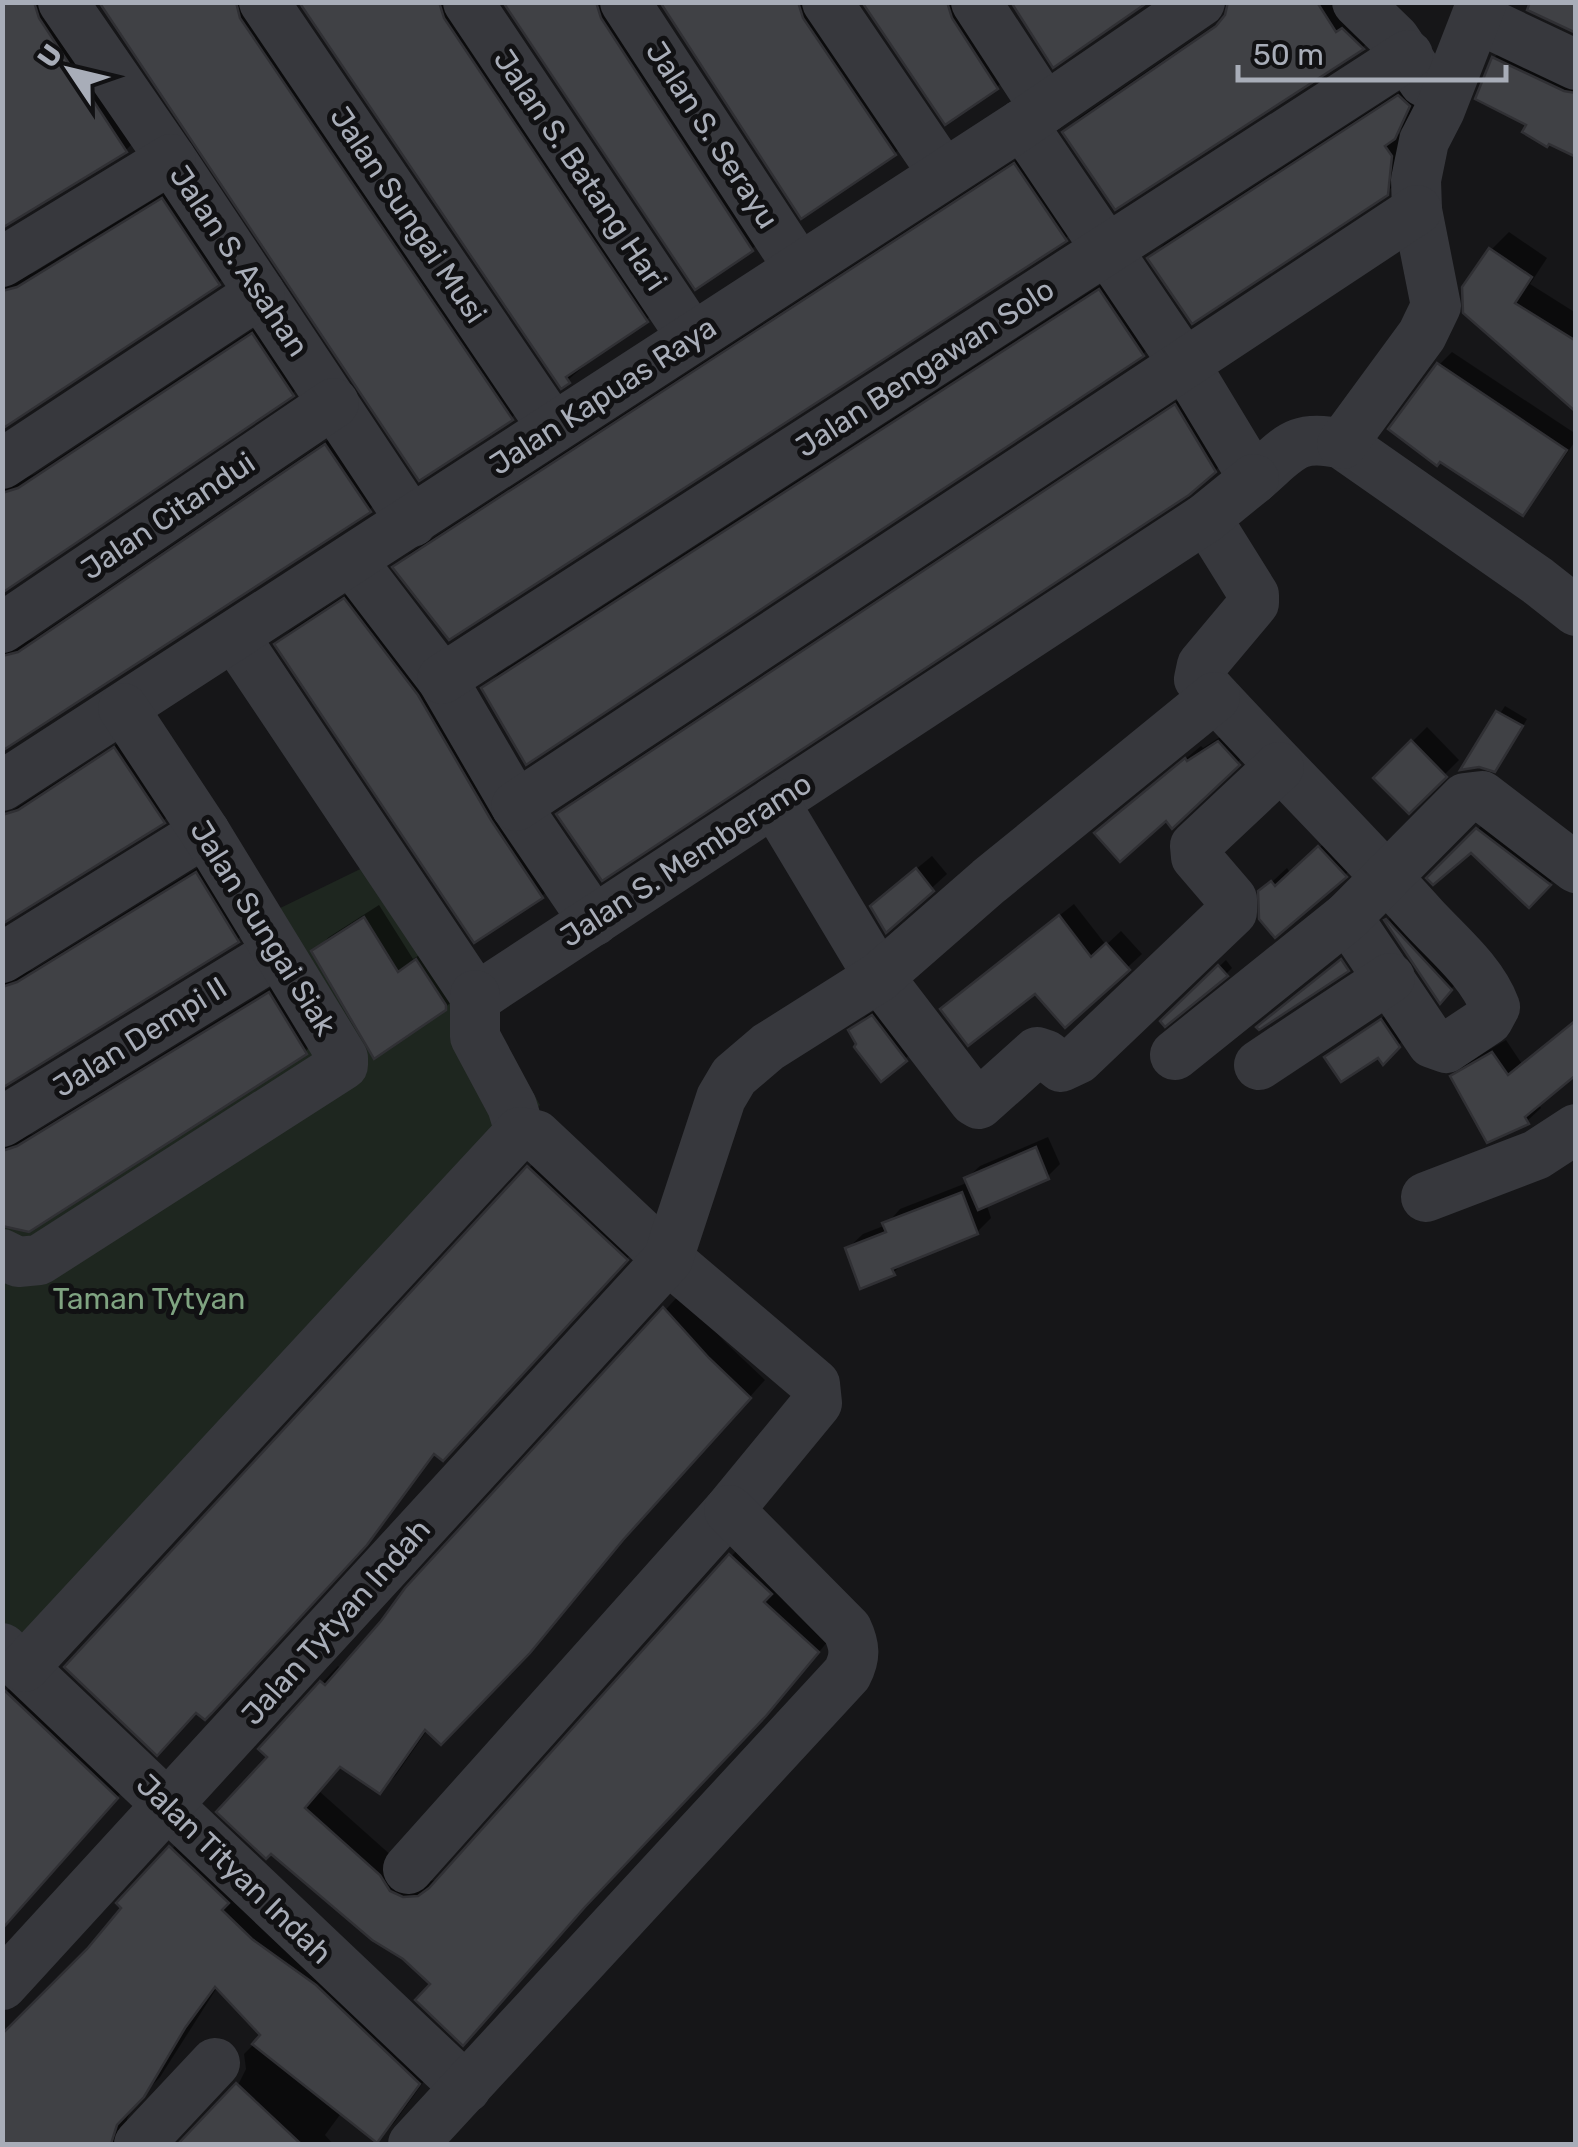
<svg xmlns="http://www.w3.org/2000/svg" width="1578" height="2147" viewBox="0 0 1578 2147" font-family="Rubik,sans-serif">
<rect width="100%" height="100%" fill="#161618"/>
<polygon fill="#1e261f" points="387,856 461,966 540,1105 15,1645 2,1635 2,1210 6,1213 345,1027 272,912"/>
<g fill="#0007">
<polygon points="2,2 52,2 140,136 126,150"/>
<polygon points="103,2 253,2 526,404 511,418"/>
<polygon points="302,2 457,2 660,306 646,320 581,364 583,367 562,385"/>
<polygon points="506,2 614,2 766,235 752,249 696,287"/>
<polygon points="663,2 816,2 909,139 895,153"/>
<polygon points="865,2 965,2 1011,73 997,87 946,121"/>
<polygon points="1231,2 1341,2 1377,33 1363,47 1116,207 1065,132 1080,117 1228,16"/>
<polygon points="1508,44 1576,75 1576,106 1530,124 1494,58"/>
<polygon points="1413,83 1422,92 1408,123 1398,132 1404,142 1401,178 1386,193 1150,258 1164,244"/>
<polygon points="1029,151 1079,225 1065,239 396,567 410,553"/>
<polygon points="177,185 233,269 218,283 2,426 2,273 20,277 33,273"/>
<polygon points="1509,232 1547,258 1530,284 1576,313 1576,408 1465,312 1491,250"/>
<polygon points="1114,276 1157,340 1143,354 484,689 498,674"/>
<polygon points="267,320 306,379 292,394 2,590 2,474 21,479 35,474"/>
<polygon points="1452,352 1576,434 1576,440 1535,500 1522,512 1439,365"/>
<polygon points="1190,392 1229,456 1215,471 559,814 574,800"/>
<polygon points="341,431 384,496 369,510 2,748 2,638 21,643 35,638"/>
<polygon points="359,586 556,882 542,896 475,940 277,644 291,630"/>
<polygon points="1505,706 1527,719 1501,762 1494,769 1479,765 1465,767"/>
<polygon points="1427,727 1459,760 1409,810 1376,778"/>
<polygon points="1234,728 1252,748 1173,826 1166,818 1097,833 1201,746 1203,748"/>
<polygon points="129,736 176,808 163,821 2,817"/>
<polygon points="1490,817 1561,871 1529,905 1472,850 1430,878"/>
<polygon points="1334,834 1359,860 1345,875 1261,892 1287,868 1291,874"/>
<polygon points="932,856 947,874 887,929 888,892"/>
<polygon points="210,860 250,927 237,940 2,1085 2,971 17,974 33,970"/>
<polygon points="1074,904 1106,945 1121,931 1142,954 1065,1025 1035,991 957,996"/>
<polygon points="379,905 413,959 432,947 460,993 445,1008 314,951 329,937"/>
<polygon points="1400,908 1463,976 1441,1000 1389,919"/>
<polygon points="1226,960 1232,968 1226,974 1163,1021"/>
<polygon points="283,980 319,1039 305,1052 2,1223 2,1134 17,1138 33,1134"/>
<polygon points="888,1002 920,1044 905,1059 852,1031 866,1016"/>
<polygon points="1393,1010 1409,1034 1383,1061 1378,1054 1327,1057"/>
<polygon points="1576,1020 1576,1072 1538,1103 1541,1108 1527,1121 1453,1077 1466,1063 1506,1040 1522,1064"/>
<polygon points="1048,1137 1060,1164 1048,1176 986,1203 991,1218 977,1232 905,1261 893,1273 848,1248 863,1234 886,1225 900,1209 969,1182 967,1178 980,1166"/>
<polygon points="546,1151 642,1242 460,1441 437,1452 383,1525 229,1693 529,1168"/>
<polygon points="681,1293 725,1342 765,1380 639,1521 546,1634 428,1729 396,1775 380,1791 341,1765 319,1791 421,1882 437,1880 747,1539 834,1634 782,1696 433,1984 405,1957 373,1938 271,1757 261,1748 338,1666 342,1669 407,1590"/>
<polygon points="23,1675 133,1780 54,1866 2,1696"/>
<polygon points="187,1831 435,2066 394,2123 377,2140 342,2112 325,2135 333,2144 181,2144 239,2083 246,2069 244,2054 263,2035 218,1986 160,2077 134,2105 127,2119 127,2132 120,2144 2,2144 2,2036 89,1950"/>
</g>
<g fill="#404145" stroke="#303034" stroke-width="2.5">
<polygon points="2,2 34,2 39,18 127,152 2,228"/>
<polygon points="99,2 236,2 240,18 513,420 419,481"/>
<polygon points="299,2 439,2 444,18 648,322 566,377 570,383 561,389"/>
<polygon points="503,2 596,2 601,18 753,251 695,290"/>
<polygon points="660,2 798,2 803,18 896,155 801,219"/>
<polygon points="862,2 947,2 952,18 998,89 945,125"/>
<polygon points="1011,2 1148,2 1053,68"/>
<polygon points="1228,2 1317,2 1336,32 1342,28 1364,49 1115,210 1062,132 1216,26 1225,15"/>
<polygon points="1530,2 1576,2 1576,33 1527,10"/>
<polygon points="1492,57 1564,91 1576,93 1576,157 1549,144 1547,147 1522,132 1526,125 1475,99"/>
<polygon points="1398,95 1410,106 1395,139 1385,146 1392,156 1388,195 1192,324 1147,258"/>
<polygon points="1014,163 1067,241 449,640 392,567"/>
<polygon points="162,198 220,285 2,429 2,291 17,287"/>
<polygon points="1489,248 1532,277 1515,303 1576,341 1576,412 1463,313 1462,287"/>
<polygon points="1099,289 1144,356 526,765 481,688"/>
<polygon points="252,333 294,396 2,593 2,493 18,488"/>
<polygon points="1437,363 1567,450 1523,516 1440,462 1437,466 1388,429"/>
<polygon points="1175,404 1216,472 1189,495 602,881 556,814"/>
<polygon points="325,444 371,512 2,751 2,656 18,652"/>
<polygon points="344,598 418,695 491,820 543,898 474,943 274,644"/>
<polygon points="1496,711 1523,726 1495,772 1479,767 1460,770"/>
<polygon points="1411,740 1447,777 1409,814 1373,778"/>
<polygon points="1218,741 1240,765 1172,829 1166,821 1120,862 1094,833 1185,758 1187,761"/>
<polygon points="114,747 165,823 2,924 2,815 18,810"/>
<polygon points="1476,828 1551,885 1529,908 1471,853 1433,885 1426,878"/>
<polygon points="1318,846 1347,877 1275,938 1259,919 1258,891 1271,881 1275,886"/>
<polygon points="916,868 934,891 886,933 870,906"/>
<polygon points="196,872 239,942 2,1088 2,987 17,982"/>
<polygon points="1059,915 1091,957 1106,943 1130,970 1065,1028 1035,994 968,1046 940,1009"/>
<polygon points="364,917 398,972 416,959 446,1005 446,1010 374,1059 311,951"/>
<polygon points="1386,919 1452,990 1440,1004 1384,920"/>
<polygon points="1341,959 1349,971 1259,1030 1256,1027"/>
<polygon points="1218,965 1228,976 1165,1027 1160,1021"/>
<polygon points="269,992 307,1054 29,1232 2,1226 2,1151 17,1146"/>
<polygon points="872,1015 907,1061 881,1082 854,1047 856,1044 848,1030"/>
<polygon points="1381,1019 1400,1047 1383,1065 1378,1058 1341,1082 1324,1057"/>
<polygon points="1576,1020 1576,1075 1525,1117 1529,1124 1487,1143 1450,1076 1492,1052 1508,1075"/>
<polygon points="1036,1147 1049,1179 978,1210 964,1178"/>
<polygon points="527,1166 628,1260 443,1461 434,1454 367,1545 212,1713 205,1720 196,1713 157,1756 64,1667"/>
<polygon points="962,1192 978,1234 892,1269 895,1275 860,1289 845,1248 886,1232 882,1223"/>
<polygon points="663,1307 709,1358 751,1398 623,1540 530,1653 441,1745 425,1730 380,1794 340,1767 305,1808 380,1875 390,1891 403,1897 418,1896 429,1888 729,1554 772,1594 764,1602 819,1652 766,1716 585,1907 463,2046 415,2000 430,1984 403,1959 372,1940 271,1854 266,1859 216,1812 267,1757 258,1749 320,1681 325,1685 381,1621 405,1588"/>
<polygon points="2,1688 118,1798 2,1929"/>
<polygon points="169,1846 229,1903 222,1910 252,1939 316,1985 420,2084 377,2143 252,2044 260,2035 215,1987 185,2028 144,2097 117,2125 111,2144 2,2144 2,2034 87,1949 121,1908 116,1903"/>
<polygon points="236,2083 301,2144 178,2144"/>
</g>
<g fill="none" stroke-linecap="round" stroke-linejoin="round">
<g stroke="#37383d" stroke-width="50">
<polyline points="63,2 171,159 412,522"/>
<polyline points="264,2 553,428"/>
<polyline points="468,2 692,337"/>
<polyline points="625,2 799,268"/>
<polyline points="827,2 943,173"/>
<polyline points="976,2 1045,108"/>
<polyline points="1357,2 1395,39 1424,82"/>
<polyline points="1477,18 1576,65"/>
<path d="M 1022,124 L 1185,365 L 1254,479 C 1289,449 1295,433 1342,444 L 1538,581 L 1576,611"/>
<polyline points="2,262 171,159"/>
<polyline points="1342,444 1422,335 1436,306 1417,210 1416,180 1424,141 1440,110 1482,2"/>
<polyline points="2,464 260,293"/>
<path d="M 1206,518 L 1254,595 L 1254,603 L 1202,665 L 1199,679 C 1273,760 1351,837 1424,918 C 1449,945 1482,972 1495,1007 L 1488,1020 L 1446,1048 L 1432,1043 L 1347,917"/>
<polyline points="351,560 442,679 516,806 594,921"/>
<polyline points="2,628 334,403"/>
<polyline points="234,636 471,990 475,995 482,994 1206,518 1254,479"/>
<polyline points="442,679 1408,55"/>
<polyline points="2,786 1022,124 1200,2"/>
<polyline points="774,802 879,977 974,1101 979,1104 1037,1052 1046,1055 1061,1067 1078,1059 1232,912 1232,899 1196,857 1195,846 1279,767"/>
<polyline points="516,806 1417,210"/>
<polyline points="2,958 205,832"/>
<polyline points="475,995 475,1037 512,1106 520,1132"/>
<polyline points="1175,1055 1347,917 1465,798 1482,796 1576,868"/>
<polyline points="1259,1065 1390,978"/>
<polyline points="2,1122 278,952"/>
<polyline points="1426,1197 1536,1155 1576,1129"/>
<polyline points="2,1254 18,1262 39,1260 343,1065 343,1058 205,832 123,708"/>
<polyline points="2,1648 466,2088"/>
<polyline points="24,1667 520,1132 536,1135 668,1259 815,1384 817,1403 729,1510 408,1869"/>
<polyline points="2,1985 668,1259 721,1098 734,1076 768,1047 879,977 989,881 1215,697"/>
<polyline points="139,2144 215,2063"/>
<path d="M 413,2144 L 847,1674 C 856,1657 855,1646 847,1629 L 729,1510"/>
</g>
</g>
<g text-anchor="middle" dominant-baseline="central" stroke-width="10" stroke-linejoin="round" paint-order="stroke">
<g font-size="30" fill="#a8adb8" stroke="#111113">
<text transform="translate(712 135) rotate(57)">Jalan S. Serayu</text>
<text transform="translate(580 170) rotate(56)">Jalan S. Batang Hari</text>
<text transform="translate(408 215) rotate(56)">Jalan Sungai Musi</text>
<text transform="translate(239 261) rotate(56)">Jalan S. Asahan</text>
<text transform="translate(925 368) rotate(-33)">Jalan Bengawan Solo</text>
<text transform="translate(603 396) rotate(-33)">Jalan Kapuas Raya</text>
<text transform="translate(168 516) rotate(-34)">Jalan Citandui</text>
<text transform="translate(686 860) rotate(-33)">Jalan S. Memberamo</text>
<text transform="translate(263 928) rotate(58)">Jalan Sungai Siak</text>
<text transform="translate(140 1037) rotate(-32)">Jalan Dempi II</text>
<text transform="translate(336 1622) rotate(-48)">Jalan Tytyan Indah</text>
<text transform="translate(234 1869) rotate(44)">Jalan Tityan Indah</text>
</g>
<g font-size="30" fill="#7fa381" stroke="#111113">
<text x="149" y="1299">Taman Tytyan</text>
</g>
</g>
<rect width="1578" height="2147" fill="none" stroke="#a8adb8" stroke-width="10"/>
<g transform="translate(70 70) rotate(305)" stroke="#111113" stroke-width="8" paint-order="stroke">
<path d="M0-8L18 38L0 25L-18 38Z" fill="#a8adb8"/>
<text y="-15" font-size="28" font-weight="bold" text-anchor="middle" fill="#a8adb8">U</text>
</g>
<path d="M1238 65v15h268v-15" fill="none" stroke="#a8adb8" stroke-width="5"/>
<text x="1253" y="65" font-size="30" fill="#a8adb8" stroke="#111113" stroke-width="8" paint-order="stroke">50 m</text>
</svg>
